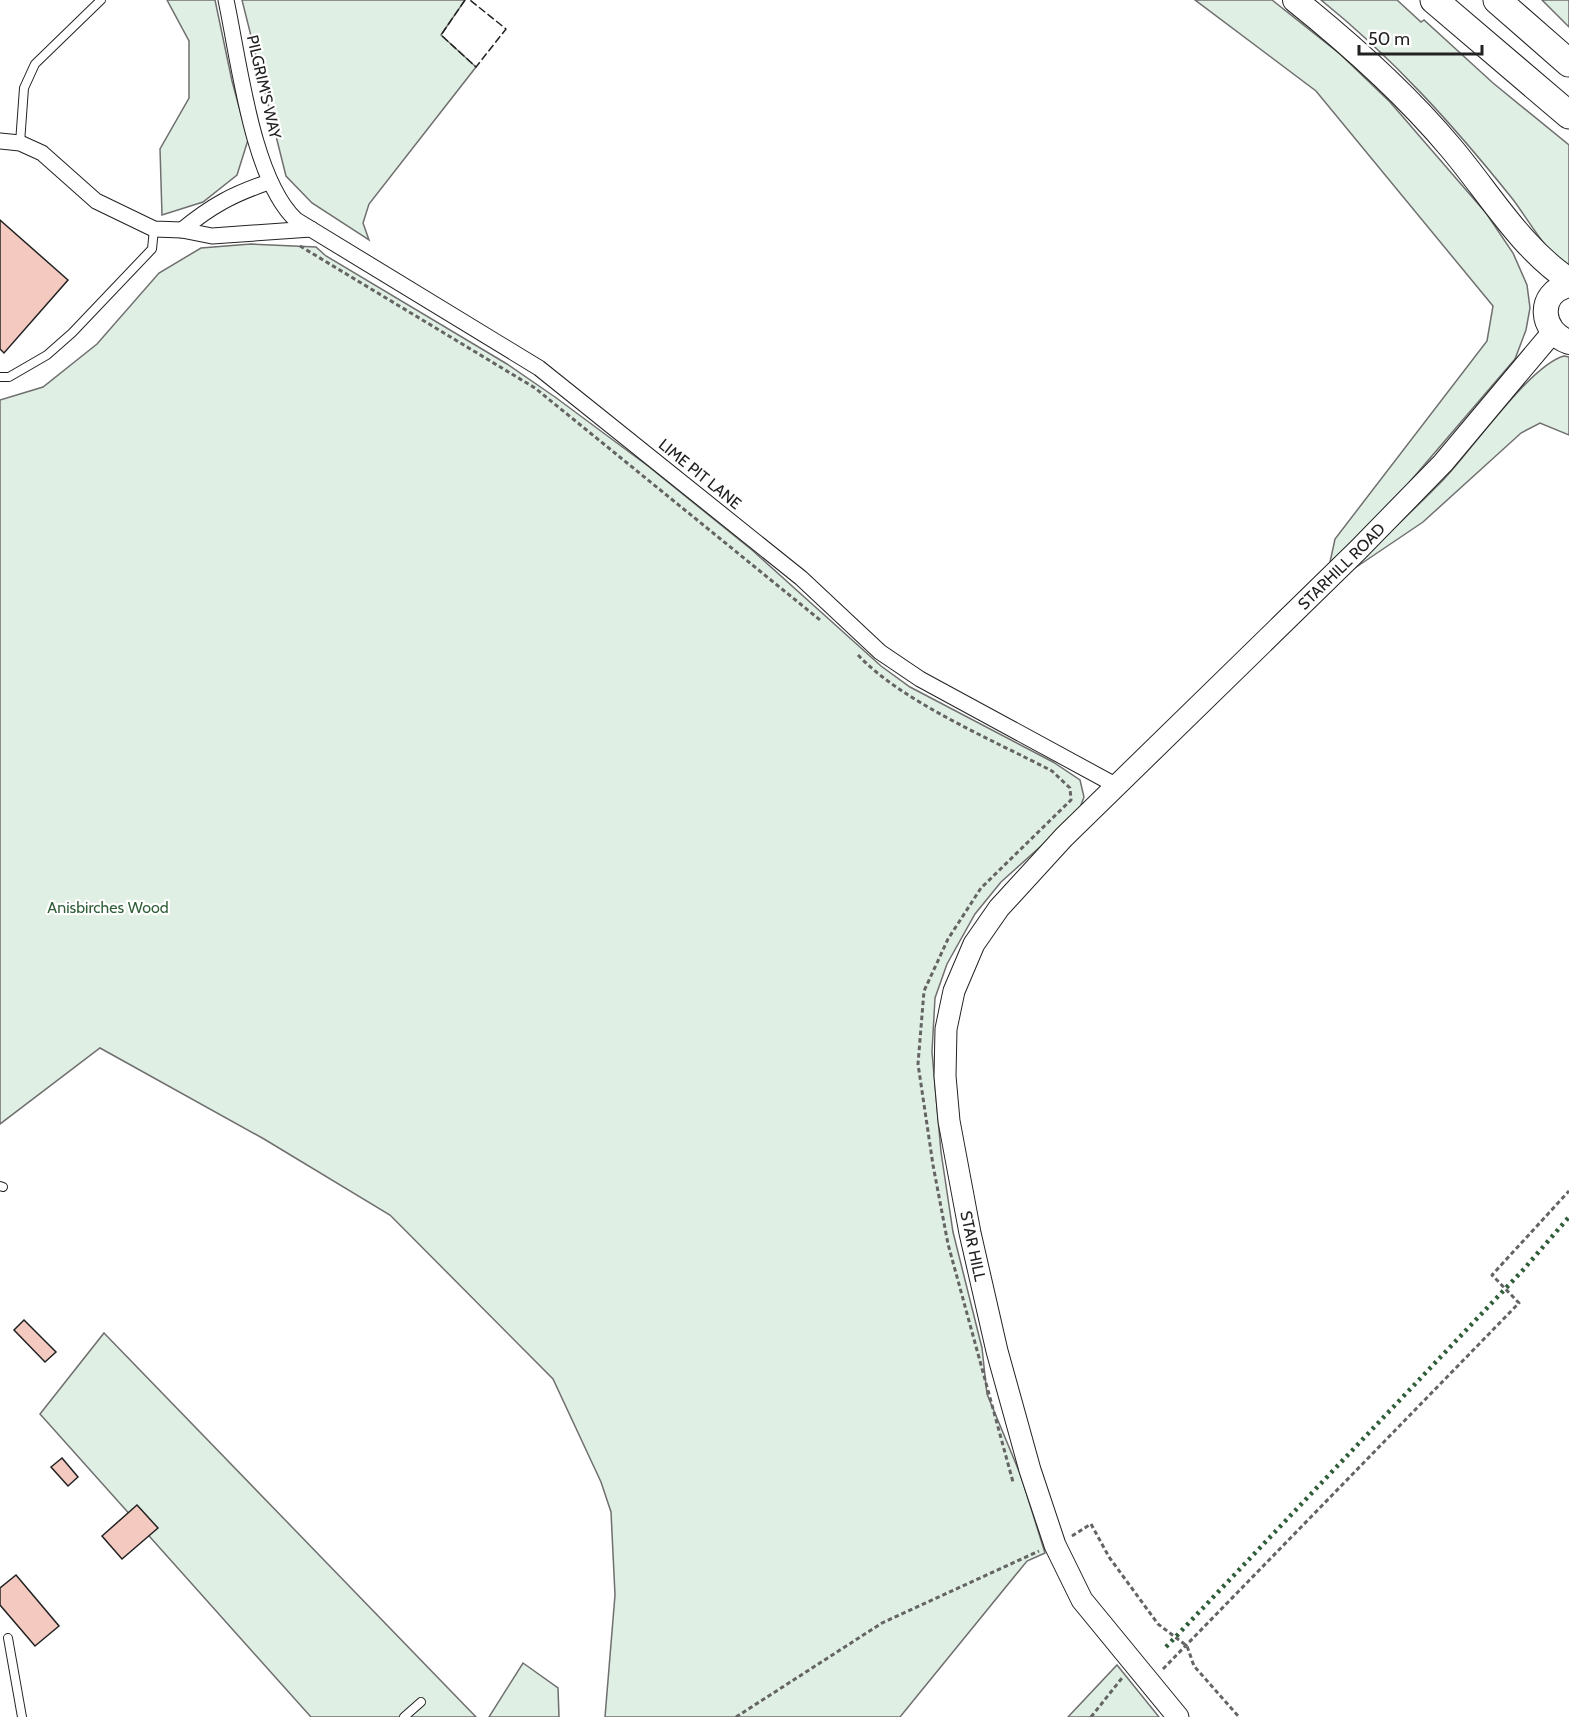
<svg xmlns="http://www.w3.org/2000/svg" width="1569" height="1717" viewBox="0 0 1569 1717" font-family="Cabin,sans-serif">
<rect width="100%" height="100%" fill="#fff"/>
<g fill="#e0efe3" stroke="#6f6f6f" stroke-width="1.5">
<polygon points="167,0 215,0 232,81 248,140 237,175 203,202 162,215 160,149 189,98 189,41"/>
<polygon points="242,0 465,0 441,35 476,67 369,204 363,223 369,240 312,203 286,176"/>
<polygon points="1195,0 1272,0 1340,54 1390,102 1486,213 1513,253 1527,285 1530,308 1526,330 1515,359 1401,492 1342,554 1330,562 1335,539 1487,341 1493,306 1316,91"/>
<path d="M 1321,0 L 1397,0 L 1421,22 L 1424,20 L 1493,83 L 1569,145 L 1569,266 C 1551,261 1525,214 1511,197 C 1454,126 1393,58 1321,0 Z"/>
<polygon points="1542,0 1569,0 1569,27"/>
<polygon points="251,244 316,247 326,256 507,364 555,397 648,466 752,550 881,666 910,687 1053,762 1080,780 1084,797 1078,813 1001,882 975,914 947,964 935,998 932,1052 941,1152 953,1232 982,1348 987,1394 1021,1476 1045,1553 1027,1561 900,1717 605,1717 615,1595 611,1512 601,1482 553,1379 390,1215 264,1139 100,1048 0,1124 0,400 43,387 97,344 159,273 201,248"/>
<path d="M 1564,356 L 1569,357 L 1569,435 L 1540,423 L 1521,433 L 1423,522 L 1346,574 C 1378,543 1412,512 1444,479 C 1471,451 1530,365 1564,356 Z"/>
<polygon points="104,1333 476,1717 311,1717 40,1414"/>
<polygon points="523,1663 558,1688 559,1717 489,1717"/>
<polygon points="1117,1665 1159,1717 1068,1717"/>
</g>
<g fill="#f3c9c0" stroke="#222" stroke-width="1.5">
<polygon points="0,220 68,280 4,353 0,349"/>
<polygon points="24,1320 56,1352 45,1362 14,1330"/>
<polygon points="62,1458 78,1477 68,1486 51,1467"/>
<polygon points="137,1505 158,1528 122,1559 102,1536"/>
<polygon points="16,1575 59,1626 35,1646 0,1605 0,1588"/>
</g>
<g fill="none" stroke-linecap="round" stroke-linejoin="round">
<g stroke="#222" stroke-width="10">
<g id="lane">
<polyline points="20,143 24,88 35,64 101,0"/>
<polyline points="0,377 9,377 47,355 72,333 152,249 154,229"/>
<polyline points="0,1186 3,1187"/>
<polyline points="8,1638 22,1717"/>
<polyline points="404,1717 421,1702"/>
</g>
</g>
<g stroke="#222" stroke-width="17">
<g id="street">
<path d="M 226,0 C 239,60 252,179 296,220 L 539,368 L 801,578 L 880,652 L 920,679 L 1117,786"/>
<polyline points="0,141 20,143 42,153 96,201 154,229 182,230 212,236 311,229"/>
<path d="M 182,230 C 211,206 233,194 269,182"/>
</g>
</g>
<g stroke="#222" stroke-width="23">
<g id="secondary">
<path id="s1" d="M 1178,1717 L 1082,1600 L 1055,1545 L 1030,1470 L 997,1351 L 970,1233 L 949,1121 L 945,1076 L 946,1029 L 954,991 L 974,944 L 999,908 L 1064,837 L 1358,550 L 1443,463 L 1552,333"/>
</g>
</g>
<g stroke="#222" stroke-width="26">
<g id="primary">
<path d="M 1295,0 C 1351,45 1405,93 1451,148 C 1489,193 1520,247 1569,280"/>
<path d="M 1569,285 C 1536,293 1540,332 1569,342"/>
</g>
</g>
<g stroke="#222" stroke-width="29">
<g id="highway">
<polyline points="1434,0 1569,115"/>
<polyline points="1497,0 1569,63"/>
</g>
</g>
<g stroke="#646464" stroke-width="3" stroke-dasharray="4.5 3" stroke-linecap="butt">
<polyline points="300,246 535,388 820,620"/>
<path d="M 858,655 C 902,702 993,740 1052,771 L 1070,788 L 1071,800 L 981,888 L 948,939 L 924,991 L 918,1064 L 933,1165 L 948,1244 L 1013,1482"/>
<polyline points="1072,1536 1091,1524 1109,1557 1158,1624 1187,1646 1194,1666 1239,1717"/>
<polyline points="1163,1669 1519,1303 1492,1275 1569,1191"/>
<polyline points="736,1717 882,1623 1039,1551"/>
<polyline points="1091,1717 1122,1678"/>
</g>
<use href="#lane" stroke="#fff" stroke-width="8"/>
<use href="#street" stroke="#fff" stroke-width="15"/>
<use href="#secondary" stroke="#fff" stroke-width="21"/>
<use href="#primary" stroke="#fff" stroke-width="24"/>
<use href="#highway" stroke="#fff" stroke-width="27"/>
<polyline stroke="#2f5e38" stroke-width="4.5" stroke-dasharray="3 4.5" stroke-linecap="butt" points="1166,1647 1523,1270 1569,1217"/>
<polyline stroke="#222" stroke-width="1.5" stroke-dasharray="8 3" stroke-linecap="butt" points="465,0 441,35 476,67 506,29 470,0"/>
</g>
<g text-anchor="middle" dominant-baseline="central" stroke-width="4.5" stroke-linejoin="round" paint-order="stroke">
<g font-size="16" fill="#222" stroke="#fff">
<text transform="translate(264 87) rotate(77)">PILGRIM'S WAY</text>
<text transform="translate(700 474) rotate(39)">LIME PIT LANE</text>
<text stroke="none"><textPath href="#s1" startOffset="1360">STARHILL ROAD</textPath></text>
<text transform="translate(973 1246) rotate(78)">STAR HILL</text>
</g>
<g font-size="16" fill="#2f5e38" stroke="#fff">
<text x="108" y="907">Anisbirches Wood</text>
</g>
</g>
<path d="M1359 45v9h123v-9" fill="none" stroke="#222222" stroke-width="3"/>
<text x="1368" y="45" font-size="18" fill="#222222" stroke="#ffffff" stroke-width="4.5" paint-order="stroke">50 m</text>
</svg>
